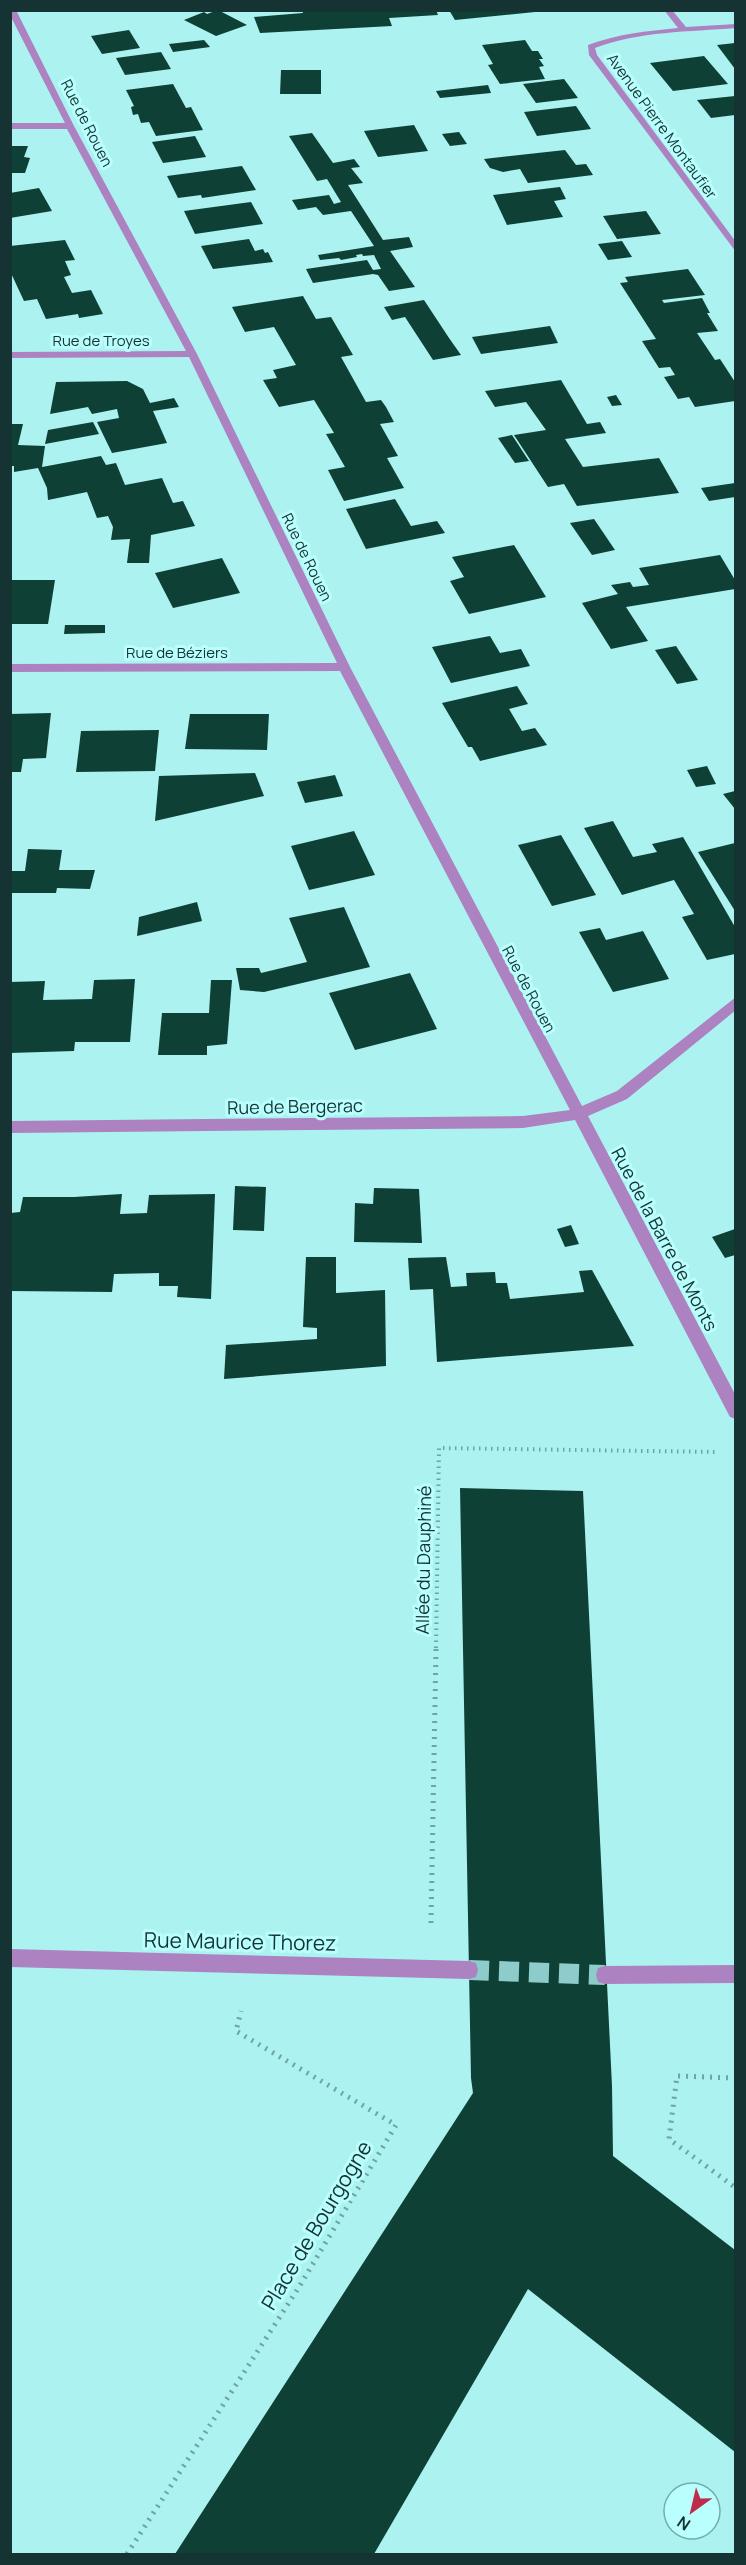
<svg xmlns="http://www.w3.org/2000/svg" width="746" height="2565" viewBox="0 0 746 2565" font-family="Manrope,sans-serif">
<rect width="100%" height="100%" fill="#abf2f0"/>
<g fill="#0e4035">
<polygon points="218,10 247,25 216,36 184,20 204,12 207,14"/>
<polygon points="302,10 436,10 438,15 389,18 392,26 260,33 254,17 303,13"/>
<polygon points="449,10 535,10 535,12 455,20"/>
<polygon points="129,30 140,48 102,54 91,36"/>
<polygon points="204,40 210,47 173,52 169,44"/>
<polygon points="525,40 532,51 538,51 543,59 539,59 544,66 539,67 545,79 500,84 488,65 493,64 482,45"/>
<polygon points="735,43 735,69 717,45"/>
<polygon points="161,52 171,69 125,75 116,58"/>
<polygon points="704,56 728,84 673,91 650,63"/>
<polygon points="281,70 321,70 321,94 280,94"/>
<polygon points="564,79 578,98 536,103 523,84"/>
<polygon points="173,84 186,108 191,107 203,130 156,136 149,122 141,123 138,114 133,115 131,107 134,106 126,90"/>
<polygon points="488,85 491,93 440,98 436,91"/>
<polygon points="735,96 735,115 711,118 697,100"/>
<polygon points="576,106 591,129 537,136 524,112"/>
<polygon points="414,125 428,151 378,157 364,131"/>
<polygon points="459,132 467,144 450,146 442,134"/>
<polygon points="312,133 333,163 354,159 360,167 351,168 363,183 348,185 383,240 409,237 413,247 390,251 415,287 389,291 378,275 373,274 313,283 306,269 367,260 373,270 381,269 374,255 363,256 362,254 356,255 357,257 341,260 339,258 320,260 318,255 374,246 351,211 323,215 316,207 298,210 292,200 329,195 334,204 341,202 327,179 317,181 289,136"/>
<polygon points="195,136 206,157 163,163 152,142"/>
<polygon points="10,146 28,146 24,157 30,158 25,173 10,173"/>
<polygon points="565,150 576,165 586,164 593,175 528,183 520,169 503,172 490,168 484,159"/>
<polygon points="242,166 256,190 202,198 201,195 178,198 167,176"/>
<polygon points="560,187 566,199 554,201 563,217 507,225 493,195"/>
<polygon points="39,188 52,211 10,218 10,193"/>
<polygon points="251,202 263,224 195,234 184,211"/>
<polygon points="646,211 661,234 617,239 603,216"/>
<polygon points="249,239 255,251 263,249 265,253 268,252 273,262 213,269 201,246"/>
<polygon points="65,240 75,260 65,261 71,275 64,277 72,293 91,290 103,314 79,318 78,314 46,319 37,299 24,301 10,271 10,246"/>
<polygon points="622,241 632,257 608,260 598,244"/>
<polygon points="688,269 705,295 662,300 664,303 702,298 710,313 707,313 718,331 697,333 715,360 720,359 735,382 735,401 695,407 689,397 678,399 664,377 675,375 670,367 659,368 642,341 656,339 620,283 628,282 625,277"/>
<polygon points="303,296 316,319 331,317 353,355 341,357 366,402 381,400 386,407 394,422 380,424 398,456 387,458 404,488 344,501 328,470 345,467 326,434 334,433 314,400 279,407 263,380 277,378 273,370 296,365 274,327 245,332 232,307"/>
<polygon points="424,300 449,338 461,355 433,360 405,317 392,320 384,307"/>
<polygon points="550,326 558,343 481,354 472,337"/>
<polygon points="561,380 587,424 600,422 606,433 565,439 583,467 659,458 679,493 577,506 564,484 548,487 514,435 546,430 526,402 495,407 485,391"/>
<polygon points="127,381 143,389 150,403 174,398 179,407 153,411 167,443 112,453 97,422 119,418 117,409 92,414 88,407 50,414 56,382"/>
<polygon points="616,395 622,405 612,406 607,397"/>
<polygon points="93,422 99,434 45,444 48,430"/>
<polygon points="10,424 23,424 18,445 45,446 42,467 101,456 106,465 116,463 125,485 162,478 173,503 183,501 195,526 151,535 149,563 127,563 130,539 111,540 113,527 108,516 97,518 87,492 48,500 47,488 38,468 14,472 14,466 10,466"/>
<polygon points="512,435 529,461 515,463 498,438"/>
<polygon points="735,483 735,497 709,501 701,488"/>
<polygon points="395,499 411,526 437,521 445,533 366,549 346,509"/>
<polygon points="594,519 615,550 592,555 570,523"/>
<polygon points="514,545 546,597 469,614 450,581 464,577 452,557"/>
<polygon points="720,555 735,580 735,589 626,607 648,641 611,649 582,603 618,594 611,585 630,582 633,587 649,585 639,568"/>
<polygon points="222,558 240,593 173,608 155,573"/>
<polygon points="10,580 55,580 48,624 10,624"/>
<polygon points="65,625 105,625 105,633 64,634"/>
<polygon points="490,636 500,653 521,649 530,666 451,683 432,647"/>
<polygon points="676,646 698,680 677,684 655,650"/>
<polygon points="517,686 528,704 509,709 522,731 535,728 547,745 480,761 472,747 468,747 442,703"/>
<polygon points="51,713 46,758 23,759 21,772 10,772 10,714"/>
<polygon points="190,714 269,714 267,750 185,749"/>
<polygon points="159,730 155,771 76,772 81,731"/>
<polygon points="707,766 716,784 696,787 687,770"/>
<polygon points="255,773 264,796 155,821 159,776"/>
<polygon points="335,775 343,796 305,803 297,782"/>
<polygon points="735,791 735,809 723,794"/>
<polygon points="613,821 633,857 657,852 652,844 683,837 735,927 735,954 707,960 682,917 694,914 674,880 622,895 584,828"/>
<polygon points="354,831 375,875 309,890 291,846"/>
<polygon points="561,835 596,895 552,906 518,845"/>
<polygon points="735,843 735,911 698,852"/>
<polygon points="28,849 62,850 59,870 95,870 90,889 57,888 56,893 10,893 10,871 25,871"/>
<polygon points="197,902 202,921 137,936 139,917"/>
<polygon points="344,907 370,967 264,992 240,990 236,968 259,968 261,973 307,962 289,918"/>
<polygon points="600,928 606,940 643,931 669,979 613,992 579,932"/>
<polygon points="410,973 437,1029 355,1050 329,993"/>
<polygon points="135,979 130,1042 75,1042 74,1051 10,1053 10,982 45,981 43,1000 92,999 94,980"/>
<polygon points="211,980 232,980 227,1044 207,1046 207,1055 158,1055 162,1013 209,1013"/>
<polygon points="235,1186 266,1187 264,1231 233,1230"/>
<polygon points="374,1188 419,1189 422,1243 354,1242 355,1203 373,1204"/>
<polygon points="122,1194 120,1214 147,1213 149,1195 215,1194 211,1299 177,1297 178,1286 159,1286 159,1273 114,1274 112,1292 10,1291 10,1213 20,1212 23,1197 74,1197"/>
<polygon points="571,1225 579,1244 565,1247 557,1229"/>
<polygon points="735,1229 735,1255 725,1258 712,1237"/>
<polygon points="306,1257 336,1257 336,1293 385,1290 386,1366 224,1379 226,1345 317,1339 317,1328 303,1327"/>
<polygon points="446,1257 451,1287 467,1286 466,1273 495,1272 496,1283 507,1283 510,1299 584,1292 579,1271 592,1270 634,1346 437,1362 433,1289 410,1290 408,1258"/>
<polygon points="460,1488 583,1491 612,2086 613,2156 735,2250 735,2452 528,2289 374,2554 175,2554 473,2093 471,2078"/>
</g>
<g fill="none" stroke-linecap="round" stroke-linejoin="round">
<polyline stroke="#8dccca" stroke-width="20" stroke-dasharray="20 10" stroke-linecap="butt" points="469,1970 605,1975"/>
<polyline stroke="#6ea4a2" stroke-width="4" stroke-dasharray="1.5 4.5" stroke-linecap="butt" points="436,1648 439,1448 718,1452"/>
<g stroke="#6ea4a2" stroke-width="5" stroke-dasharray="2 6" stroke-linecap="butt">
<polyline points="431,1923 436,1647"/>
<polyline points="736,2078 677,2076 669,2139 736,2188"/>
<polyline points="127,2554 299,2287 396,2125 236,2031 241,2011"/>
</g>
<g fill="#ad82c1" fill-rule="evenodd">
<polygon points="10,10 16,10 74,126 197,354 350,667 582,1106 617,1091 736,997 736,1010 627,1099 588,1116 736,1396 736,1419 730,1417 575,1120 523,1128 10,1133 10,1121 523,1116 570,1110 340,671 10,672 10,664 337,663 189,357 10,358 10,352 186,351 67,129 10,129 10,123 65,123 10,15"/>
<path d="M 664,10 L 672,10 L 686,27 L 736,24 L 736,28 C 689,32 639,31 595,48 L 597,55 L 736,242 L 736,252 L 589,55 L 588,45 C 617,34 647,31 678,28 Z"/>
<polygon points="10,1949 469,1961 476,1963 478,1970 476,1977 469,1979 10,1967"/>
<polygon points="736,1965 736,1983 605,1984 598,1982 596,1975 598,1968 605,1966"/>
</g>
</g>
<g text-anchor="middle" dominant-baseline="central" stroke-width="6" stroke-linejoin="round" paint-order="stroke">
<g font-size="15" fill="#163333" stroke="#b9fffe">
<text transform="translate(87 123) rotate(63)">Rue de Rouen</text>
<text transform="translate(662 126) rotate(54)">Avenue Pierre Montaufier</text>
<text x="101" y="340">Rue de Troyes</text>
<text transform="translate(307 557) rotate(64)">Rue de Rouen</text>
<text x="177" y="652">Rue de Béziers</text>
<text transform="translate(529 989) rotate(62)">Rue de Rouen</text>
</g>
<g font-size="18" fill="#163333" stroke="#b9fffe">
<text transform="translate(295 1106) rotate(-1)">Rue de Bergerac</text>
<text transform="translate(665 1239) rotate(62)">Rue de la Barre de Monts</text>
<text transform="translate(423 1560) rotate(-89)">Allée du Dauphiné</text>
</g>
<g font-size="21" fill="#163333" stroke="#b9fffe">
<text transform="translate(240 1941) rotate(1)">Rue Maurice Thorez</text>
<text transform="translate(316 2225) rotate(-59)">Place de Bourgogne</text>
</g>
</g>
<rect width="746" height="2565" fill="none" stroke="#163333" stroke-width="24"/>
<g transform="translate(692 2511) rotate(214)"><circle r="28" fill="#b9fffe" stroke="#78adad" stroke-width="1.5"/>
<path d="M0-4.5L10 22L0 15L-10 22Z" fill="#be2d4b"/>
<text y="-9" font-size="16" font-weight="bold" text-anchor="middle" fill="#163333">N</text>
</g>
</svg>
